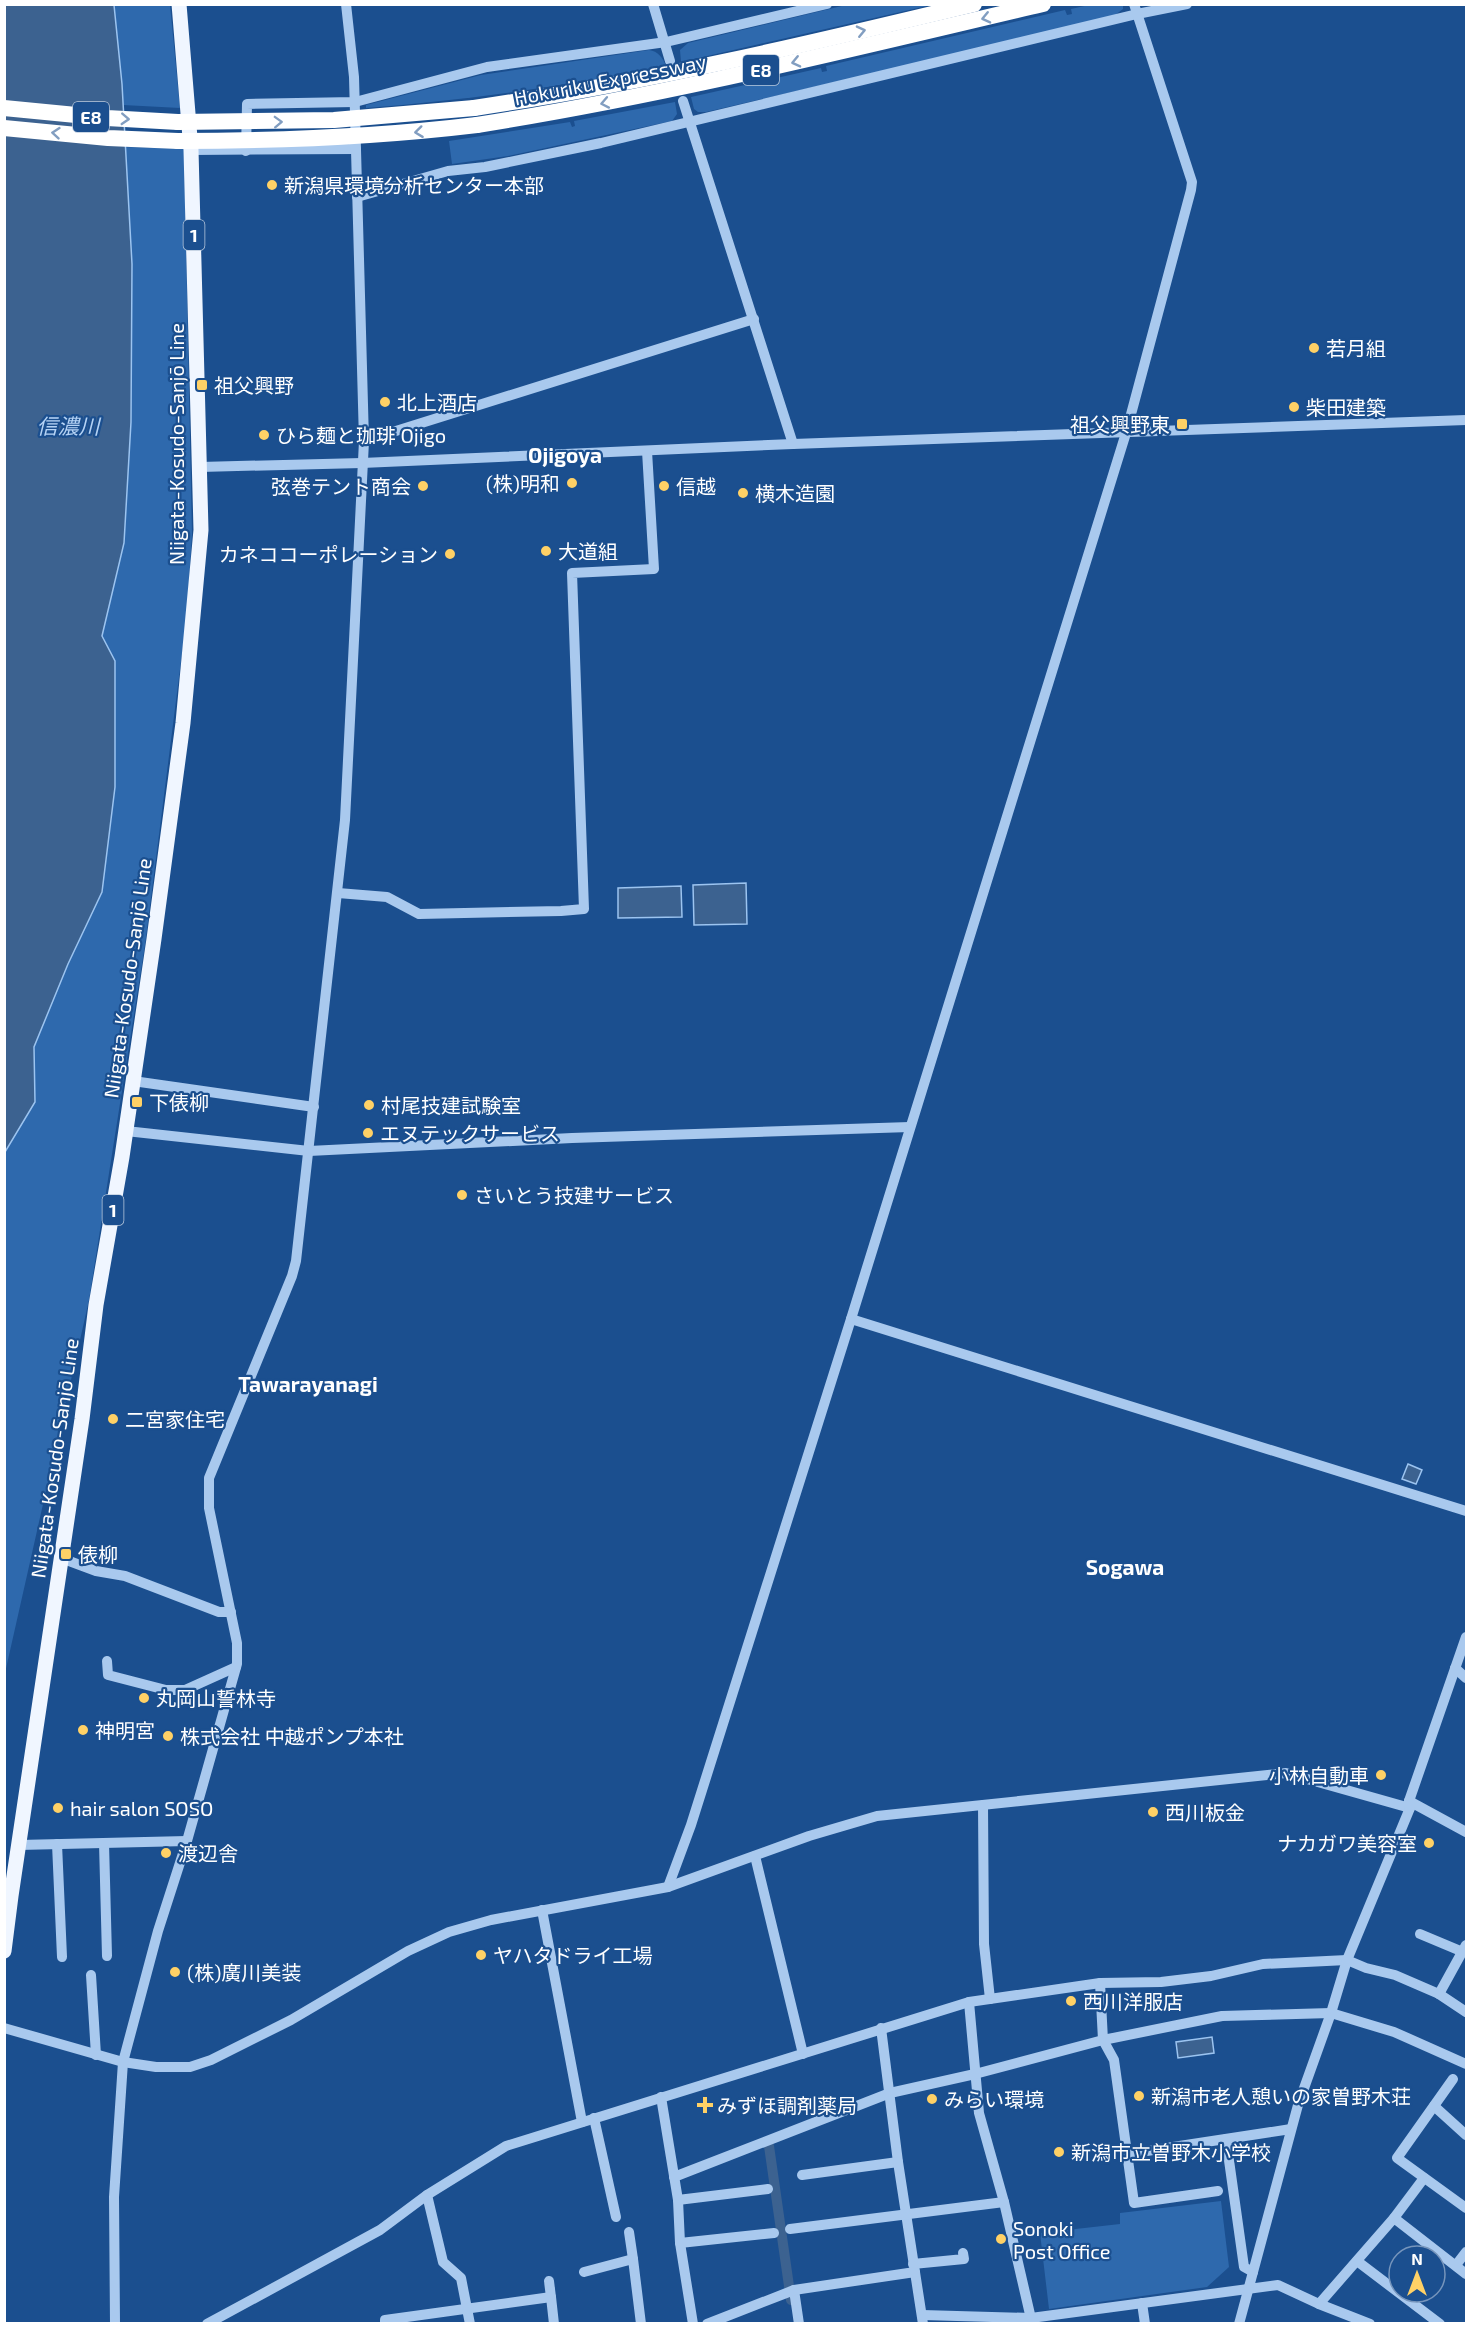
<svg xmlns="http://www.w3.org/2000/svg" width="1471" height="2328" viewBox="0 0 1471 2328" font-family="'Exo 2','Noto Sans JP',sans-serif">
<rect width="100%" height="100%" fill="#1b4f8f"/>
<g fill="#2e69ad">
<polygon points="850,4 931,5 681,62 680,50 688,43"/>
<polygon points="114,5 170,5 180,108 123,105"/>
<polygon points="1089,5 1123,5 1123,9 1111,18 706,112 698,112 694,109 691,97 821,68 822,72 827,71 826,66 1065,10 1067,15 1072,14 1071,9"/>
<path d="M 649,50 C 658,51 663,58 666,66 C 566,86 467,100 366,108 L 366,105 L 481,75 Z"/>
<polygon points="675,102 677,114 672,121 508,156 452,164 449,141 570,122 572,127 575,126 574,121"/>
<polygon points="125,147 184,149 192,534 187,614 145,945 89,1300 5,1673 5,1152 34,1047 68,964 102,892 115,661 102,636 124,543 131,422 132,264"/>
<polygon points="1221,2201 1229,2267 1207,2287 1049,2309 1040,2233 1120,2224 1120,2213"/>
</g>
<g fill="#3c6290" stroke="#9cc4f0" stroke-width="1.5">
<polygon points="5,5 114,5 122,84 132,264 131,422 124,543 102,636 115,661 115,787 102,892 68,964 34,1047 35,1102 5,1152"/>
<polygon points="746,883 747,924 694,925 693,885"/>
<polygon points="681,886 682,917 618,918 618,888"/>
<polygon points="1408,1464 1422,1470 1416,1484 1402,1479"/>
<polygon points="1212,2037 1214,2053 1178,2058 1176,2042"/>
</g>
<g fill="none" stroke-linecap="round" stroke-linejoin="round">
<polyline stroke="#3c6290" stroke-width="10" points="769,2146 791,2300"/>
<g stroke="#a9c9ee" stroke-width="10">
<polyline points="653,4 670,61"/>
<polyline points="683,101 793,444"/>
<polyline points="191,150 356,149"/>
<polyline points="246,151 247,104 355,102 487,67 666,42 827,4"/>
<polyline points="357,197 448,171 485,167 601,143 1137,14 1187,4"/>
<polyline points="364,441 754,319"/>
<polyline points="200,467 362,463 793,444 1466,420"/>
<polyline points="338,893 387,897 419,914 561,911 584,909 572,573 654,569 647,451"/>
<polyline points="133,1081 314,1107"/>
<polyline points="126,1131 309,1151 572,1138 910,1127"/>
<polyline points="851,1319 1466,1511"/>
<polyline points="61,1558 96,1571 125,1576 219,1612 231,1612"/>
<polyline points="107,1661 108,1675 166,1690 185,1690 236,1667"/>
<polyline points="1455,1668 1466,1678"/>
<polyline points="1409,1801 1466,1832"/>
<polyline points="983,1805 984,1944 990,1999"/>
<polyline points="104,1843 107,1956"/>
<polyline points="57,1844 62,1957"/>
<polyline points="19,1845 187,1841"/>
<polyline points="755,1856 803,2054"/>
<polyline points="668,1887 691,1825 851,1319 1126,433 1191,190 1192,182 1134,4"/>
<polyline points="542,1910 582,2122"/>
<polyline points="1420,1934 1463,1952"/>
<polyline points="91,1975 96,2055"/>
<polyline points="1100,1983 1103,2040 1114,2060 1134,2203 1218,2191"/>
<polyline points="1439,1994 1466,1945"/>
<polyline points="969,2002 979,2113 1004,2202 1032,2323"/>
<polyline points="4,2028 123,2062 156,2067 190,2067 211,2060 291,2020 408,1951 449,1932 491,1920 668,1887 809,1836 877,1816 1286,1773 1410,1808"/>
<polyline points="881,2028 898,2162 923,2324"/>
<polyline points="1453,2079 1397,2158 1466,2208"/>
<polyline points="661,2097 678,2200 680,2243 693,2324"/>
<polyline points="1434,2106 1466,2135"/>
<polyline points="594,2118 616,2217"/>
<polyline points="1226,2139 1244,2267 1253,2272"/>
<polyline points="1127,2154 1291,2129"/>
<polyline points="802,2175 898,2162"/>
<polyline points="674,2177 890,2093 975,2074 1103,2040 1222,2016 1331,2013 1394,2032 1466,2064"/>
<polyline points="427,2195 443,2262 461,2278 470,2324"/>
<polyline points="678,2200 768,2189"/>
<polyline points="1394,2218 1424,2178"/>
<polyline points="790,2229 1004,2202"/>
<polyline points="629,2232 633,2259"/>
<polyline points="680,2243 774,2233"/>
<polyline points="1357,2261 1440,2324"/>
<polyline points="913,2264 964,2259 963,2253"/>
<polyline points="1456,2265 1466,2252"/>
<polyline points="584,2272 633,2259 641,2324"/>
<polyline points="549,2281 551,2297"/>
<polyline points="794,2290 799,2324"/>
<polyline points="1142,2303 1145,2324"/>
<polyline points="1319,2304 1394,2218 1466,2274"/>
<polyline points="922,2315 1031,2318 1278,2285 1319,2304 1370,2324"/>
<polyline points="115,2324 114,2197 123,2062 158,1931 187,1841 237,1664 237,1643 209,1508 209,1478 292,1276 296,1261 345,820 364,441 354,77 346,4"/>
<polyline points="207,2324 380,2230 427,2195 506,2146 969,2002 1100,1983 1161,1982 1211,1976 1263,1964 1347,1960 1366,1968 1395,1975 1439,1994 1466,2012"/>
<polyline points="385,2324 385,2320 551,2297 554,2324"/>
<polyline points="707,2324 794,2290 915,2272"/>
<polyline points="1239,2324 1298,2105 1331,2013 1347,1960 1410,1808 1409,1801 1466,1637"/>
</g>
<polyline stroke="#f0f6ff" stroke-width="15" points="4,1951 11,1896 82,1419 96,1305 122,1157 154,939 183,723 201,530 191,150 179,4"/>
<g stroke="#fff" stroke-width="16">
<polyline points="4,108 107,118 178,122"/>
<path d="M 474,108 C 643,83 808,44 974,4"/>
<path d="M 477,125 C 668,95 855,48 1043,4"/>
<polyline points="4,128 108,138 178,141"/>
</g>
<g stroke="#fff" stroke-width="16">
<polyline points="178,122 334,120 474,108"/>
<path d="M 178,141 C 278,141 377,137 477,125"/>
</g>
</g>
<defs><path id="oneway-chevron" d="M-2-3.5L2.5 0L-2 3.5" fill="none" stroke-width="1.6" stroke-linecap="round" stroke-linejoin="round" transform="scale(1.5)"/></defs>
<g stroke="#829ec1">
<use href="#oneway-chevron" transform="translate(986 18) rotate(167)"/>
<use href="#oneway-chevron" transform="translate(861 31) rotate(-13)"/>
<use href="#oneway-chevron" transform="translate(796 62) rotate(167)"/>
<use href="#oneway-chevron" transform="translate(605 103) rotate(169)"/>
<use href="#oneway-chevron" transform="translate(125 119) rotate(3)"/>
<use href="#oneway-chevron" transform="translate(278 122) rotate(-2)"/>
<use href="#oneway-chevron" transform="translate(419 132) rotate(173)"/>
<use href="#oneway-chevron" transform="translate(56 133) rotate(-175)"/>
</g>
<g fill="#ffd166" stroke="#1b4f8f" stroke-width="2">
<circle cx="272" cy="185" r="6"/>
<circle cx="1314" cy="348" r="6"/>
<rect x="196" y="379" width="12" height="12" rx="3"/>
<circle cx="385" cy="402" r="6"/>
<circle cx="1294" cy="407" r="6"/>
<rect x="1176" y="418" width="12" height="12" rx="3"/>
<circle cx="264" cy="435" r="6"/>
<circle cx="572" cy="483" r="6"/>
<circle cx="423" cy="486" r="6"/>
<circle cx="664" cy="486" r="6"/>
<circle cx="743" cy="493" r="6"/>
<circle cx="546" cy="551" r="6"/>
<circle cx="450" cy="554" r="6"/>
<rect x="131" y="1096" width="12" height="12" rx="3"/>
<circle cx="369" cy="1105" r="6"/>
<circle cx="368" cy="1133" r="6"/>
<circle cx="462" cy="1195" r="6"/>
<circle cx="113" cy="1419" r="6"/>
<rect x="60" y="1548" width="12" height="12" rx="3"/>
<circle cx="144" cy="1698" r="6"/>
<circle cx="83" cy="1730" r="6"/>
<circle cx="168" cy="1736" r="6"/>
<circle cx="1381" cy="1775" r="6"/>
<circle cx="58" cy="1808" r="6"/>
<circle cx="1153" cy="1812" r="6"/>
<circle cx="1429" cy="1843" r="6"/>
<circle cx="166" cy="1853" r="6"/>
<circle cx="481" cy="1955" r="6"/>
<circle cx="175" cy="1972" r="6"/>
<circle cx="1071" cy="2001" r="6"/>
<circle cx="1139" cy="2096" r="6"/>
<circle cx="932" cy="2099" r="6"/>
<path d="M702 2096h6v6h6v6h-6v6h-6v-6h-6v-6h6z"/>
<circle cx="1059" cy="2152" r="6"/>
<circle cx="1001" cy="2239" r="6"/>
</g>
<g text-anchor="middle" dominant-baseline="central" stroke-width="4.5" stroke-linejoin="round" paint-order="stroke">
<g fill="#1b4f8f" stroke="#bbcadd" stroke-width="1.5">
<rect x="743" y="55" width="36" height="30" rx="4.5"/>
<rect x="73" y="102" width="36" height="30" rx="4.5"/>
<rect x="183.5" y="220" width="21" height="30" rx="4.5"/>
<rect x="102.5" y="1195" width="21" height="30" rx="4.5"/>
</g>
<g font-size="18" font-weight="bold" fill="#fff">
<text x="761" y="70">E8</text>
<text x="91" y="117">E8</text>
<text x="194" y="235">1</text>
<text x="113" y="1210">1</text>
</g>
<g font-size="20" fill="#fff" stroke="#1b4f8f">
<text transform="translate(610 79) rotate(-11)">Hokuriku Expressway</text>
<text transform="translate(176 444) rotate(-90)">Niigata-Kosudo-Sanjō Line</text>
<text transform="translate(127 978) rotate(-82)">Niigata-Kosudo-Sanjō Line</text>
<text transform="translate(54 1458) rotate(-82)">Niigata-Kosudo-Sanjō Line</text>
</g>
<g font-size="20" fill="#fff" stroke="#1b4f8f" text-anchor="start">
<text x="284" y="185">新潟県環境分析センター本部</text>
<text x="1326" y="348">若月組</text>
<text x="214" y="385">祖父興野</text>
<text x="397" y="402">北上酒店</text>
<text x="1306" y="407">柴田建築</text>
<text x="1170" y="424" text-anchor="end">祖父興野東</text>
<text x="276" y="435">ひら麺と珈琲 Ojigo</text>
<text x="560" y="483" text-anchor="end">(株)明和</text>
<text x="411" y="486" text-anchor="end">弦巻テント商会</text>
<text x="676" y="486">信越</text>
<text x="755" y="493">横木造園</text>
<text x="558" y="551">大道組</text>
<text x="438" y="554" text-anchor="end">カネココーポレーション</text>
<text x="149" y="1102">下俵柳</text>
<text x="381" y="1105">村尾技建試験室</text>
<text x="380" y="1133">エヌテックサービス</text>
<text x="474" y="1195">さいとう技建サービス</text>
<text x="125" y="1419">二宮家住宅</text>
<text x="78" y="1554">俵柳</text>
<text x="156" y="1698">丸岡山誓林寺</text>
<text x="95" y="1730">神明宮</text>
<text x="180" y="1736">株式会社 中越ポンプ本社</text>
<text x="1369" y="1775" text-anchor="end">小林自動車</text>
<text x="70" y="1808">hair salon SOSO</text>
<text x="1165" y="1812">西川板金</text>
<text x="1417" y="1843" text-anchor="end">ナカガワ美容室</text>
<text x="178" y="1853">渡辺舎</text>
<text x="493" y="1955">ヤハタドライ工場</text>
<text x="187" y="1972">(株)廣川美装</text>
<text x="1083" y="2001">西川洋服店</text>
<text x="1151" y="2096">新潟市老人憩いの家曽野木荘</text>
<text x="944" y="2099">みらい環境</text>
<text x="717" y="2105">みずほ調剤薬局</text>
<text x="1071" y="2152">新潟市立曽野木小学校</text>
<text x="1013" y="2228">Sonoki<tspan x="1013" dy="23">Post Office</tspan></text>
</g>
<g font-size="21" font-style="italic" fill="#b5d3f5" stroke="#1b4f8f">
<text x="68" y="425">信濃川</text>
</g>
<g font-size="21" font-weight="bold" fill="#fff" stroke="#1b4f8f">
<text x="565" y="454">Ojigoya</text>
<text x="308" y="1383">Tawarayanagi</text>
<text x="1125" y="1566">Sogawa</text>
</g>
</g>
<rect width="1471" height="2328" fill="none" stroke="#ffffff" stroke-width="12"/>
<g transform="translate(1417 2274)"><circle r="28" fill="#1b4f8f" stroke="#7695bc" stroke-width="1.5"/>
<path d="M0-4.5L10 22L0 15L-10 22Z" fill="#ffd166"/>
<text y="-9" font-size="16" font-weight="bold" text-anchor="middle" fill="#ffffff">N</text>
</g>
</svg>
